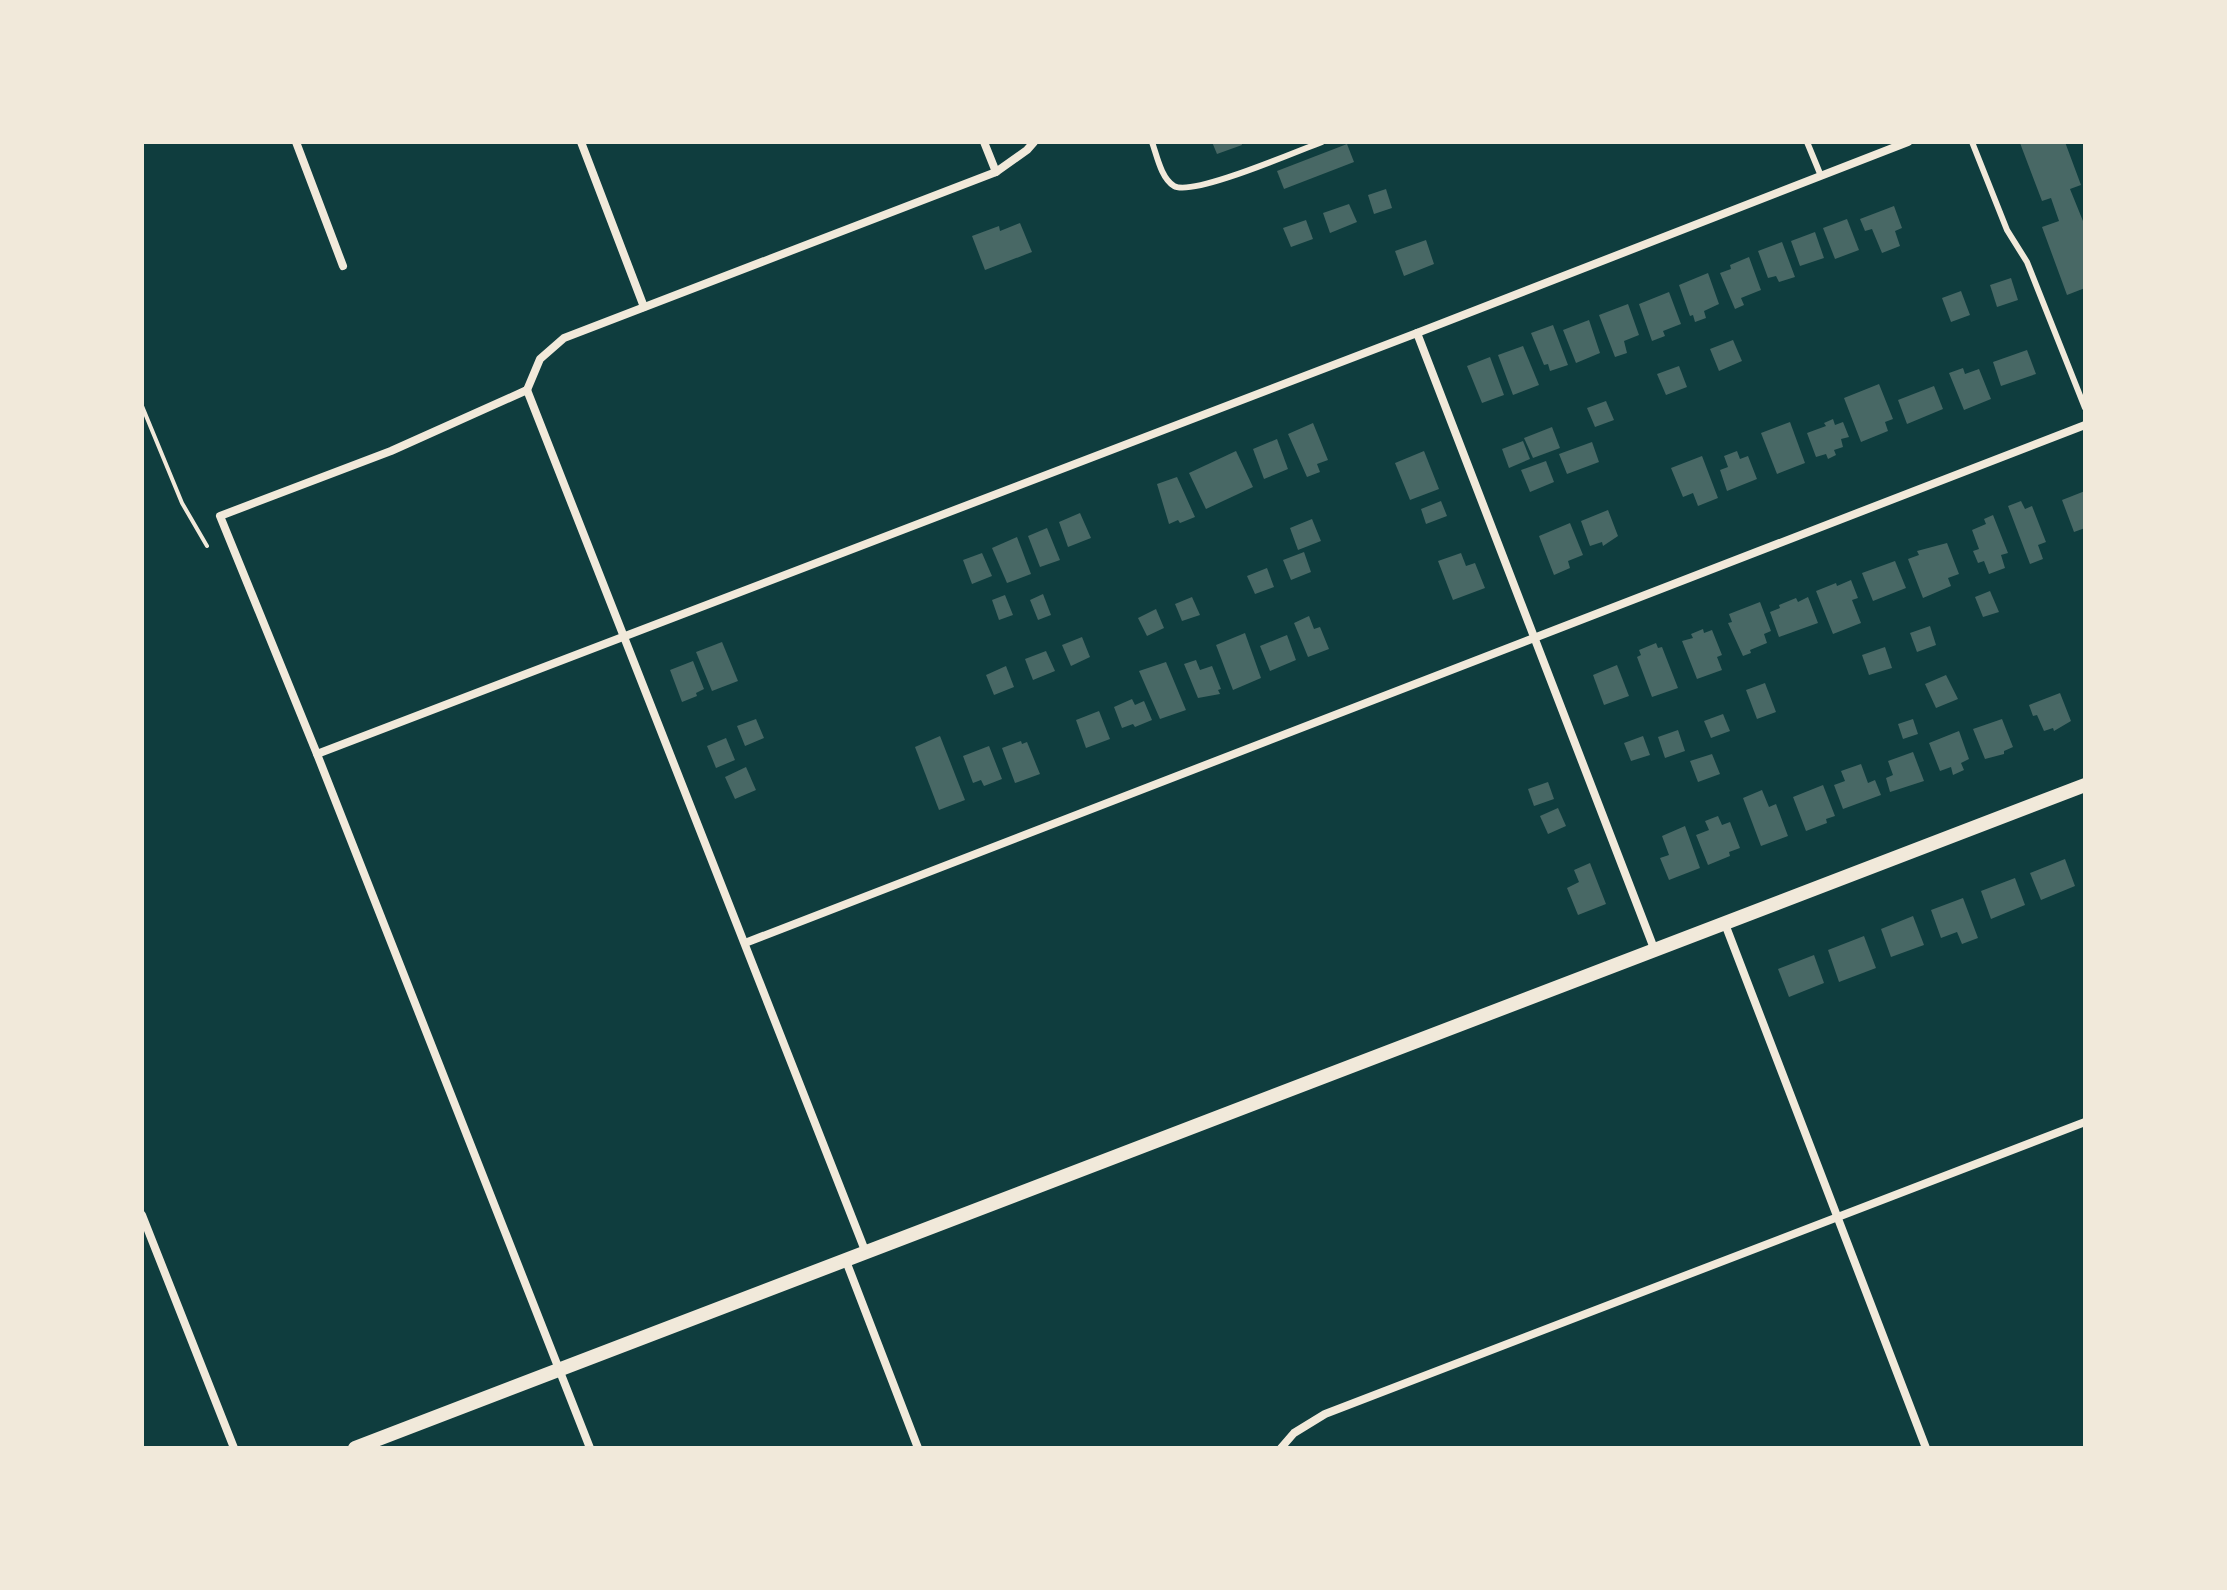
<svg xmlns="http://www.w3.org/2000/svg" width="2227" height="1590" viewBox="0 0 2227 1590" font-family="'Work Sans',sans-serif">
<rect width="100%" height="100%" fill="#0f3d3e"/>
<g fill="#486865">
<polygon points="1212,142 1241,142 1242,145 1217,154"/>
<polygon points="2023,142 2065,142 2081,185 2070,189 2085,226 2085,288 2067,295 2042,227 2059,221 2051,198 2042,201 2020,143"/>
<polygon points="1347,144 1354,162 1284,189 1277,171"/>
<polygon points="1386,189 1392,208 1374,214 1368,195"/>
<polygon points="1349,204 1357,222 1330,233 1323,213"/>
<polygon points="1894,206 1902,228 1895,231 1900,246 1882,253 1872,229 1865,231 1860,219"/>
<polygon points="1847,219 1859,250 1835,259 1823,228"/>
<polygon points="1306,220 1313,239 1291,247 1283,228"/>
<polygon points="1020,223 1032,252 985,270 972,236 999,226 1000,231"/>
<polygon points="1815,232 1824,258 1800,266 1791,241"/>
<polygon points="1426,240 1434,264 1404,276 1395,251"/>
<polygon points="1782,242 1795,277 1779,282 1776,276 1768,278 1758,251"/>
<polygon points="1749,257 1761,290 1741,298 1744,305 1735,309 1720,273 1731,269 1730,265"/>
<polygon points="1708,273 1719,304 1704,311 1706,318 1695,322 1693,315 1690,316 1679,285"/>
<polygon points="2011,278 2018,300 1997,307 1990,285"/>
<polygon points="1961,291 1970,315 1951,322 1942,298"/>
<polygon points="1669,292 1681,324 1663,331 1665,336 1652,341 1639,304"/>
<polygon points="1628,304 1639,335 1624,341 1627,353 1615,357 1599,315"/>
<polygon points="1589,320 1600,353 1576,363 1563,330"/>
<polygon points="1553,325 1568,365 1550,371 1548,364 1544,365 1531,333"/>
<polygon points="1733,340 1742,361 1719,371 1710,349"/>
<polygon points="1523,346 1539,385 1513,395 1498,355"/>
<polygon points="2027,350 2036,374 2001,386 1993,362"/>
<polygon points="1490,357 1504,395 1482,403 1467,366"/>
<polygon points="1679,366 1687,387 1666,395 1657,374"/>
<polygon points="1963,368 1965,374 1979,369 1991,399 1964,410 1949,373"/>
<polygon points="1879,384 1893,419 1885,422 1888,431 1861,442 1844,398"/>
<polygon points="1934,386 1943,409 1907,424 1898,400"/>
<polygon points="1606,401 1614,420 1595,427 1587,408"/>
<polygon points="1833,419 1835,425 1843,422 1849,437 1841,439 1843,447 1834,450 1836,455 1828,459 1826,454 1816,457 1807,433 1826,426 1824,423"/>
<polygon points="1790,422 1805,463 1777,474 1761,433"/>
<polygon points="1313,423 1328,460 1317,464 1320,472 1307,477 1288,434"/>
<polygon points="1552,427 1560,448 1533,458 1524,438"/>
<polygon points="1277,439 1288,469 1264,479 1253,449"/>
<polygon points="1523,441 1530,459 1509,468 1502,449"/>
<polygon points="1592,442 1599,462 1567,474 1559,454"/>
<polygon points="1236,451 1253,487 1206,509 1189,473"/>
<polygon points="1424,451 1439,489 1410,500 1395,463"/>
<polygon points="1737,451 1740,459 1748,456 1757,479 1727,491 1720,470 1728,467 1724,456"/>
<polygon points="1702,456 1718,498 1698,506 1693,493 1683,497 1671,468"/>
<polygon points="1546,461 1554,482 1530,492 1521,470"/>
<polygon points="1177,477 1195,517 1180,523 1178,520 1169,524 1157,484"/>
<polygon points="2085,491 2085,528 2074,532 2062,500"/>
<polygon points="1441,501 1447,516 1426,524 1421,509"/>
<polygon points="2021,501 2025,509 2032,506 2046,542 2038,545 2043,559 2030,564 2008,506"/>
<polygon points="1608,510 1618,536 1603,546 1602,542 1590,546 1581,521"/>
<polygon points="1080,513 1091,538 1068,547 1059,522"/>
<polygon points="1993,515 2008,553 2001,555 2005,568 1989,574 1984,561 1978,563 1973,551 1979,549 1972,530 1986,524 1984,519"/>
<polygon points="1312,519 1321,541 1298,550 1290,528"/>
<polygon points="1570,523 1583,555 1568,561 1570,568 1554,575 1539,536"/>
<polygon points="1047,528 1060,560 1040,567 1028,536"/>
<polygon points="1017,537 1031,574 1007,583 992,548"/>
<polygon points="1947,543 1959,574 1948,578 1951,586 1923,598 1908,559 1919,555 1917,551"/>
<polygon points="1304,552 1311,572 1291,580 1283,560"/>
<polygon points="982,553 992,576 972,584 963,560"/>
<polygon points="1461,553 1466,566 1475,563 1485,588 1453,600 1438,561"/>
<polygon points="1895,561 1906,588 1873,601 1862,573"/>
<polygon points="1267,568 1274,587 1255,594 1247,576"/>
<polygon points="1851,580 1858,598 1852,600 1861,623 1833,634 1816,591 1836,583 1837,586"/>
<polygon points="1990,591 1999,612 1983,617 1975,597"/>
<polygon points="1043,594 1051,615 1038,620 1030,600"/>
<polygon points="1005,595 1013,615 999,620 992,600"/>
<polygon points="1192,597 1200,615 1182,621 1175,604"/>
<polygon points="1808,597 1818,623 1779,637 1770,612 1780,608 1779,605 1796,598 1798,602"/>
<polygon points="1760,602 1771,631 1764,634 1767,643 1750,650 1751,653 1743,656 1728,623 1732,622 1729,614"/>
<polygon points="1156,609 1164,628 1147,636 1138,618"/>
<polygon points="1309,616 1314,629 1320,627 1329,649 1308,657 1294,623"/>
<polygon points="1930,626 1936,645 1917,652 1910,633"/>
<polygon points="1703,629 1704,633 1712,630 1722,655 1717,657 1722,670 1697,679 1682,641 1693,638 1691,634"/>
<polygon points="1245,633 1261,678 1233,690 1216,645"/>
<polygon points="1287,635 1296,660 1270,671 1260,646"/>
<polygon points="1082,637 1090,657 1071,666 1062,645"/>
<polygon points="722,642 738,681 712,691 696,652"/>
<polygon points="1656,643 1658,648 1662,647 1678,688 1652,697 1637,657 1641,655 1639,650"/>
<polygon points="1885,647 1892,668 1869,675 1862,655"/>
<polygon points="1046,651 1055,671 1033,680 1025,659"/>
<polygon points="1196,660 1200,670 1212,666 1221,689 1218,690 1220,694 1198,698 1184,664"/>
<polygon points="693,661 704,689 696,693 697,696 682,702 670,670"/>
<polygon points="1166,662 1186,710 1160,719 1139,671"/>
<polygon points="1617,665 1629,696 1604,705 1593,675"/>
<polygon points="1006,666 1014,687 994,695 986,675"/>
<polygon points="1946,675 1958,699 1936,708 1925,684"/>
<polygon points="1765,683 1776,712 1757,719 1746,690"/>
<polygon points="2060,693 2071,721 2054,731 2053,728 2044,731 2037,715 2033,716 2029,705"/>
<polygon points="1132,699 1135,705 1144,701 1152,720 1135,727 1133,724 1122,728 1114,707"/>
<polygon points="1099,711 1110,739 1086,748 1076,720"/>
<polygon points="1723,714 1730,731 1711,738 1704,721"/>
<polygon points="756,719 764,738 745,746 737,726"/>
<polygon points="1913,719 1918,734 1903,739 1898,724"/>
<polygon points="2002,719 2013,747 2004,751 2004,754 1985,759 1973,729"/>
<polygon points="1678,730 1685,751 1665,758 1658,737"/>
<polygon points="1959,731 1969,759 1961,763 1964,770 1953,775 1951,767 1940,771 1929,743"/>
<polygon points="940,736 965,800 939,810 915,747"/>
<polygon points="1643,736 1650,755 1631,761 1624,743"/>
<polygon points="726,738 735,760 716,768 707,746"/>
<polygon points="1021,741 1022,744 1027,742 1040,774 1015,783 1002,748"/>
<polygon points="989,746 1002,779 984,786 981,780 973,783 963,756"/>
<polygon points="1913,752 1924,781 1890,792 1886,778 1893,775 1888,761"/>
<polygon points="1712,754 1720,774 1698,782 1690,761"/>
<polygon points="1861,764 1868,783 1875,780 1881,795 1843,809 1834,785 1845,781 1841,771"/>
<polygon points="746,767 756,790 735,799 725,777"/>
<polygon points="1548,782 1554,799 1534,806 1528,789"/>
<polygon points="1823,785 1835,816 1826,819 1827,823 1806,831 1793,797"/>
<polygon points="1762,790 1769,807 1776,804 1788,836 1761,846 1743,798"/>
<polygon points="1558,808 1566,826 1548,834 1540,816"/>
<polygon points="1718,816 1722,825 1730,822 1740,848 1729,852 1730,856 1708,865 1696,835 1709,830 1705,821"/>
<polygon points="1685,826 1700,868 1669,880 1660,858 1669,855 1662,836"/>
<polygon points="2065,859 2075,886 2041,900 2030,873"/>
<polygon points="1590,863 1606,904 1578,915 1567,888 1579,882 1574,870"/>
<polygon points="2015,878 2025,905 1991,919 1981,891"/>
<polygon points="1963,898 1978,938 1962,944 1957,932 1941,938 1931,910"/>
<polygon points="1913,916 1924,945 1891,957 1881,929"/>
<polygon points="1864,936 1876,968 1839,982 1828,950"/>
<polygon points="1814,955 1824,983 1789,997 1778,969"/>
</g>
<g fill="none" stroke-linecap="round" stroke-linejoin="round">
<polyline stroke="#f1e9da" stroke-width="4" points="142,406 182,503 207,546"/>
<g stroke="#f1e9da" stroke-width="6">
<path d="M 1152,142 C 1157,156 1161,178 1174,186 C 1192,197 1297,151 1322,142"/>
<polyline points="1807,142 1821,176"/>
<polyline points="1972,142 2007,230 2027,262 2085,408"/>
</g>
<g stroke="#f1e9da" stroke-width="8">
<polyline points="296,142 343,266"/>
<polyline points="581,142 644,307"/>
<polyline points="984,142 996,172"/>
<polyline points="1417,333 1655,951"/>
<polyline points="527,390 391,451 220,516 317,754 590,1448"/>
<polyline points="527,390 866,1253"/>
<polyline points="527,390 540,359 564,338 996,172 1027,150 1034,142"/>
<polyline points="317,754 1417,333 1908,142"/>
<polyline points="1725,924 1926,1448"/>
<polyline points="745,943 2085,425"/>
<polyline points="142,1215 234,1448"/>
<polyline points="846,1261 918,1448"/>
<polyline points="1281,1448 1294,1433 1325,1414 2085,1122"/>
</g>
<polyline stroke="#f1e9da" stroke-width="14" points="355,1448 2085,785"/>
</g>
<rect width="2227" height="1590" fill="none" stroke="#f1e9da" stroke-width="288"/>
</svg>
